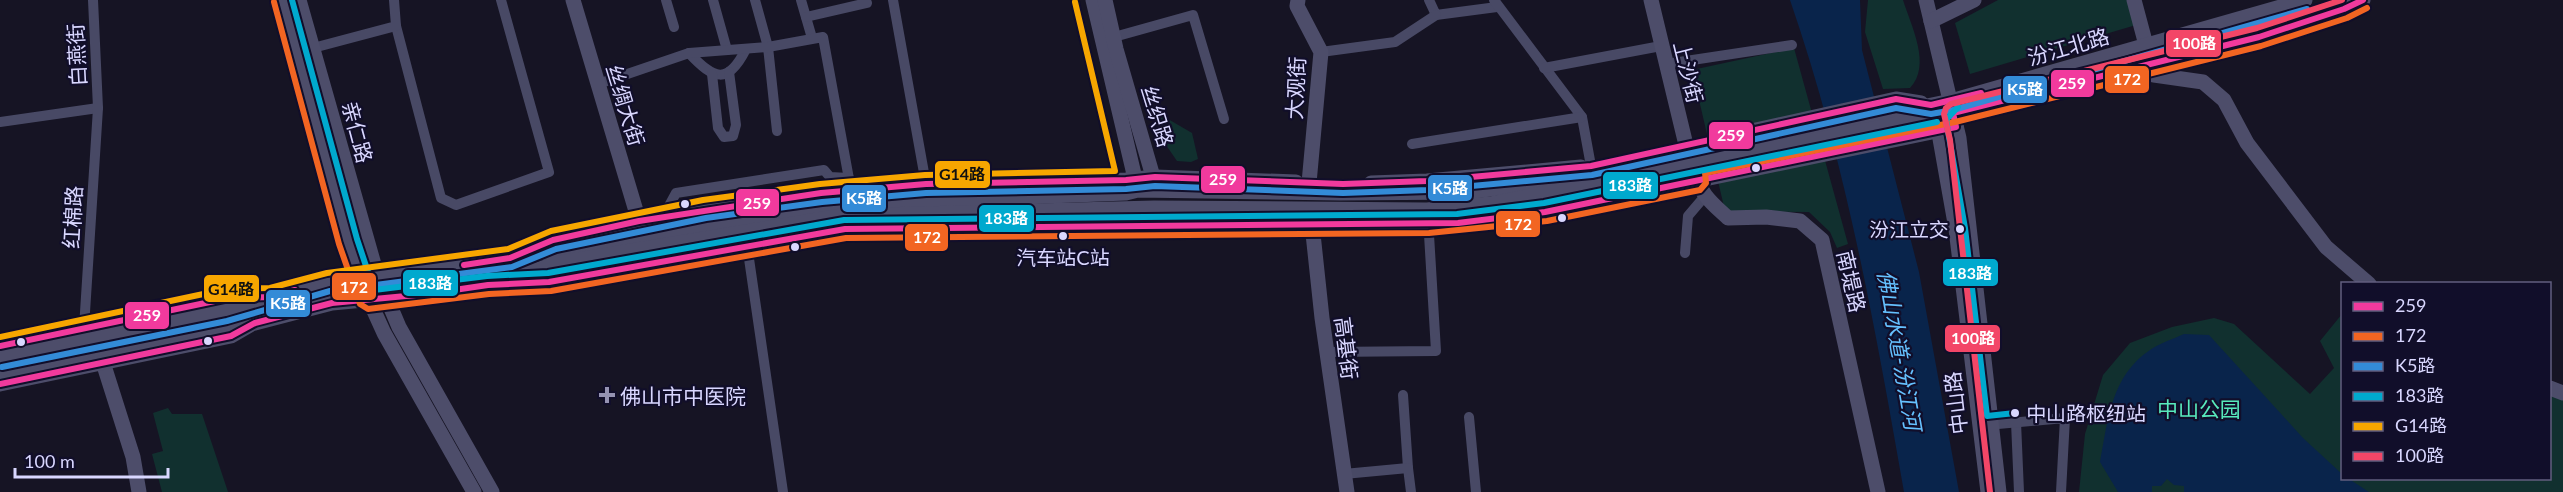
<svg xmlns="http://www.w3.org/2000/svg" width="2563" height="492" viewBox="0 0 2563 492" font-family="Lato,'Noto Sans SC',sans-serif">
<rect width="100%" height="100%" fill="#161424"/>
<g fill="#11302f">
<path d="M 1868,0 L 1903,0 C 1911,26 1932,65 1910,88 L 1883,89 L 1865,32 Z"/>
<polygon points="1998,0 2128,0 2136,25 1970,74 1955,23"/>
<polygon points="1794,48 1848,244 1837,248 1830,232 1809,212 1725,211 1692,70"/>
<polygon points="1156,112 1192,133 1198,159 1191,162 1177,161 1166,145"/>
<polygon points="2342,314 2342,478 2550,478 2550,392 2563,397 2563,492 2079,492 2085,434 2103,375 2130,343 2172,327 2214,318 2234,324 2310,394 2334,368 2320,341"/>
<polygon points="168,408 172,414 202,414 228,492 162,492 152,454 163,451 153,413"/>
</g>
<g fill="#09244b">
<path d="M 1790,0 L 1860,0 L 1862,50 L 1919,272 L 1959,492 L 1904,492 C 1875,326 1845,159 1790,0 Z"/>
<path d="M 2184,334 L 2209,335 L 2303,438 L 2342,474 L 2342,478 L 2349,479 L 2369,492 L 2184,492 L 2184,486 L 2174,485 L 2167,479 L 2161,486 L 2152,486 L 2152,492 L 2118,492 L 2100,462 C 2108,420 2111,376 2150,350 C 2160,343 2173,339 2184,334 Z"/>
</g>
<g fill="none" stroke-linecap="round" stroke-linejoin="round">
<g stroke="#484965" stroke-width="10">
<polyline points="666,0 674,27"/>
<polyline points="713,0 727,50"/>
<polyline points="755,0 768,47 777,131"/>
<polyline points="801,0 812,38"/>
<polyline points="893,0 926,184"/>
<polyline points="1429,0 1436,15 1497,7"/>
<polyline points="1494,0 1582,117 1591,166"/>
<polyline points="806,17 867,3"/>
<polyline points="396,26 441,198 456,205 549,172 501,0"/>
<polyline points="1114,37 1193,15 1224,119"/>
<polyline points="313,48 396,26 394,0"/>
<polyline points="1321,52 1395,42 1436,15"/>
<path d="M 689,53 C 714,80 728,85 746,49"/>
<polyline points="1666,64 1792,45"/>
<polyline points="1544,68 1661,46"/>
<polyline points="712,74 718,128 724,137 733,136 736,125 729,72"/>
<polyline points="598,84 689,53 768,47 823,37 851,190"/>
<polyline points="0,122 98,108"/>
<polyline points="1412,144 1582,117"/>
<polyline points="663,217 676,193 824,170 830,177 849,178"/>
<polyline points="747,245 783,492"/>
<polyline points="1685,253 1688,216 1705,196"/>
<polyline points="84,328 98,108 93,0"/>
<polyline points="1326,352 1436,351 1428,218"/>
<polyline points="1403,395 1408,468"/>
<polyline points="1469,417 1476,492"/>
<polyline points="2016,422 2019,492"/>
<polyline points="1987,425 2065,418 2061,492"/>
<polyline points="1344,474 1408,468 1411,492"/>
</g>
<g stroke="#4d4d6a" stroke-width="15">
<polyline points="283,0 359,278 384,333 474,492"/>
<polyline points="299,0 377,275 399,327 492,492"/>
<polyline points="573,0 639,221"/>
<polyline points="1093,0 1137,187"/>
<polyline points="1105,0 1116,49 1156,187"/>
<polyline points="1298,0 1297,6 1321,52 1309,183"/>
<polyline points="1651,0 1686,145"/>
<polyline points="1926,0 1959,138 1999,492"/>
<polyline points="2134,0 2154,75 2203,82 2224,100 2247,143 2326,247 2369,284"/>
<polyline points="1931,21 1974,0"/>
<polyline points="1937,122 1956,229 1988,492"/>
<polyline points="1724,137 1896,99 1921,103"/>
<path d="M 1696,172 C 1698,193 1714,205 1728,218 L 1766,217 L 1800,221 L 1822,240 L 1878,492"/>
<polyline points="1371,183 1427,181 1581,167"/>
<polyline points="1311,215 1322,318 1347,492"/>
<polyline points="535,248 553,240 639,221 821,193 926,184 1126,180 1155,177 1296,182"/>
<polyline points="509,284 549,282 845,229 1458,223 1545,212 1956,127"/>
<polyline points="0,346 229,298 253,297"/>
<polyline points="100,353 133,457 139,492"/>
<polyline points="0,358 225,312 328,282 510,258 837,204 1126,193 1138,190 1340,193 1467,192 1590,176 1951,101 2305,0"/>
<polyline points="0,371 228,325 255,323 332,303 427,294 488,285 559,263 841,216 1154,208 1427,210 1490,204 1953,113 2259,37 2344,9 2363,0"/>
<polyline points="0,384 231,336 250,325"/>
<polyline points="2550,388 2563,393"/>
</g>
<g stroke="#110e2a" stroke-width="10">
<g id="bus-1">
<polyline points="464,265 510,258 553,240 639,221 821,193 926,184 1126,180 1155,177 1343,184 1427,181 1591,166 1896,99 1931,105 1981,93"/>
<polyline points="0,346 229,298 271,297 295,290"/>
<polyline points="0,384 231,336 255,323 332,303 427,294 488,285 549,282 845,229 1458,223 1545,212 1956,127 1953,113 2259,37 2344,9 2363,0"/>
</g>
</g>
<g stroke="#110e2a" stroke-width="10">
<polyline id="bus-2" points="274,2 339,244 360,304 368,309 489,294 551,291 846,238 1429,233 1547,221 1700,190 1706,183 1705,173 1955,122 2261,46 2347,18 2367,8"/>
</g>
<g stroke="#110e2a" stroke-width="10">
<polyline id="bus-3" points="2,367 227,321 330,291 512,267 556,249 706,218 822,202 926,193 1126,189 1155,186 1343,193 1428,190 1592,175 1896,108 1931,114 1953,110 2307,9"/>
</g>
<g stroke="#110e2a" stroke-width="10">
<g id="bus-4">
<polyline points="292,0 357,239 374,290 487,276 548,273 844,220 1457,214 1544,203 1937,122"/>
<polyline points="1958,107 1946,120 1965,228 1987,416 2015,413"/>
</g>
</g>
<g stroke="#110e2a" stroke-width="10">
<polyline id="bus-5" points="0,337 227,289 270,288 327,273 508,249 551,231 703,200 820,184 925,175 1115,171 1075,2"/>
</g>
<g stroke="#110e2a" stroke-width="10">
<polyline id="bus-6" points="1990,492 1950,140 1944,114 1946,108 1951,104 2257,28 2342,0"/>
</g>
<use href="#bus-1" stroke="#f13a9d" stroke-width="6"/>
<use href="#bus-2" stroke="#f26522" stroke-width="6"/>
<use href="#bus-3" stroke="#338bd7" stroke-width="6"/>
<use href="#bus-4" stroke="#00a9ce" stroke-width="6"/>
<use href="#bus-5" stroke="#f7a600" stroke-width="6"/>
<use href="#bus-6" stroke="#f34667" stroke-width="6"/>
</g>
<g fill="#d9d7ff" stroke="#110e2a" stroke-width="2">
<circle cx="1756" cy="168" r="5"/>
<circle cx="685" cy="204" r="5"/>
<circle cx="1562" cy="218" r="5"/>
<circle cx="1960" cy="229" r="5"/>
<circle cx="1063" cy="236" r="5"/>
<circle cx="795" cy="247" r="5"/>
<circle cx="208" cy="341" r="5"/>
<circle cx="21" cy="342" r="5"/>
<circle cx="2015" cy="413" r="5"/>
</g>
<path fill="#9593b2" stroke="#110e2a" stroke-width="2" d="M604 386h6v6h6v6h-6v6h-6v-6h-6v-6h6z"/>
<g text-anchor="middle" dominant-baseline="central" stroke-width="4.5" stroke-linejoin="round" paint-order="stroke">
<g font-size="20" fill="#d9d7ff" stroke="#110e2a" text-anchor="end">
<text x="1949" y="229">汾江立交</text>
<text x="1063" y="257" text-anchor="middle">汽车站C站</text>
<text x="2026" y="413" text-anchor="start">中山路枢纽站</text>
</g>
<g font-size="21" fill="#d9d7ff" stroke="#110e2a">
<text transform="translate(2068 46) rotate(-16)">汾江北路</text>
<text transform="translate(76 55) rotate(-93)">白燕街</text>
<text transform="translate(1689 72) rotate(76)">上沙街</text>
<text transform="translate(1295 88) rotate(-87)">大观街</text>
<text transform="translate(626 105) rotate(73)">丝绸大街</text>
<text transform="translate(1158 116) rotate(73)">丝织路</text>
<text transform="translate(358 132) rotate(75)">亲仁路</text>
<text transform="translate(72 217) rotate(-87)">红棉路</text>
<text transform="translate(1852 281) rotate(77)">南堤路</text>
<text transform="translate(1347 348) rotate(83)">高基街</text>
<text transform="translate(1955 403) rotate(-97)">中山路</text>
</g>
<g font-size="21" fill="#d9d7ff" stroke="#110e2a" text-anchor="start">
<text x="620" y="395">佛山市中医院</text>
</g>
<g font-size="21" fill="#58eabd" stroke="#110e2a">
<text x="2199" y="408">中山公园</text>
</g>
<g font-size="22" font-style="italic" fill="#65c1ff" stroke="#110e2a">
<text transform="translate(1900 350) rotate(80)">佛山水道-汾江河</text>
</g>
</g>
<g stroke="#110e2a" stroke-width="2">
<rect x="2165" y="29" width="57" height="29" rx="6" fill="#f34667"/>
<rect x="2104" y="65" width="46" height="29" rx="6" fill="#f26522"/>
<rect x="2050" y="69" width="45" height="29" rx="6" fill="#f13a9d"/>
<rect x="2002" y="75" width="46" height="29" rx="6" fill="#338bd7"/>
<rect x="1708" y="121" width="46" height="29" rx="6" fill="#f13a9d"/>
<rect x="934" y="160" width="57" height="29" rx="6" fill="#f7a600"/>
<rect x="1200" y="165" width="46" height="29" rx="6" fill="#f13a9d"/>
<rect x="1602" y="171" width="57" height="29" rx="6" fill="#00a9ce"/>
<rect x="1427" y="174" width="46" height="28" rx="6" fill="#338bd7"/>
<rect x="841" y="184" width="46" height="29" rx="6" fill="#338bd7"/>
<rect x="735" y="188" width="45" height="29" rx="6" fill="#f13a9d"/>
<rect x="978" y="204" width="57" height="29" rx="6" fill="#00a9ce"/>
<rect x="1495" y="210" width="46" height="28" rx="6" fill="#f26522"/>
<rect x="904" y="223" width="45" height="29" rx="6" fill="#f26522"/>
<rect x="1942" y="258" width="57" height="29" rx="6" fill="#00a9ce"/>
<rect x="402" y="269" width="57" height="28" rx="6" fill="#00a9ce"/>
<rect x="331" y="272" width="46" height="29" rx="6" fill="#f26522"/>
<rect x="203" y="274" width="57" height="29" rx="6" fill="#f7a600"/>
<rect x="265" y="289" width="46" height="29" rx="6" fill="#338bd7"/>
<rect x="124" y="301" width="46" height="29" rx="6" fill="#f13a9d"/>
<rect x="1944" y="324" width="57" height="29" rx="6" fill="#f34667"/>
</g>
<g font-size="16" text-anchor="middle" font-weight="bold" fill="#fff">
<text x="2194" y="49">100路</text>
<text x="2127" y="85">172</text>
<text x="2072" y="89">259</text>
<text x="2025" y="95">K5路</text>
<text x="1731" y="141">259</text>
<text x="1223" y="185">259</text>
<text x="1630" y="191">183路</text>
<text x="1450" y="194">K5路</text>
<text x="864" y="204">K5路</text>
<text x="757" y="209">259</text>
<text x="1006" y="224">183路</text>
<text x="1518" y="230">172</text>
<text x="927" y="243">172</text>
<text x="1970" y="279">183路</text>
<text x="430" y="289">183路</text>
<text x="354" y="293">172</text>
<text x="288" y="309">K5路</text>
<text x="147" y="321">259</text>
<text x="1973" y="344">100路</text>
</g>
<g font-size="16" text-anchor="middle" font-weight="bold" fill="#111">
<text x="962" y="180">G14路</text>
<text x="231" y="295">G14路</text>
</g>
<rect x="2341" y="282" width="210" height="198" fill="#110e2a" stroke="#615e7f" stroke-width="1.5"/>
<rect x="2353" y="302" width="30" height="9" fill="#f13a9d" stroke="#615e7f" stroke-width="1.5"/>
<text x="2395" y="312" font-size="18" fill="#d9d7ff">259</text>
<rect x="2353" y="332" width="30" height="9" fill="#f26522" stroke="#615e7f" stroke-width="1.5"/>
<text x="2395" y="342" font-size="18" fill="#d9d7ff">172</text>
<rect x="2353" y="362" width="30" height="9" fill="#338bd7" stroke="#615e7f" stroke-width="1.5"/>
<text x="2395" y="372" font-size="18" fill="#d9d7ff">K5路</text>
<rect x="2353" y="392" width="30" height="9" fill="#00a9ce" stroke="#615e7f" stroke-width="1.5"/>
<text x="2395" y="402" font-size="18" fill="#d9d7ff">183路</text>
<rect x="2353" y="422" width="30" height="9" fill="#f7a600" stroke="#615e7f" stroke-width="1.5"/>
<text x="2395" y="432" font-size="18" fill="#d9d7ff">G14路</text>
<rect x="2353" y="452" width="30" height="9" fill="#f34667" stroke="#615e7f" stroke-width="1.5"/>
<text x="2395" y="462" font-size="18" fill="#d9d7ff">100路</text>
<path d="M15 468v9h153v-9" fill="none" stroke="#d9d7ff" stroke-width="3"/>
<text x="24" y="468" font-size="18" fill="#d9d7ff" stroke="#110e2a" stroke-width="4.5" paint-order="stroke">100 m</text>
</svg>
